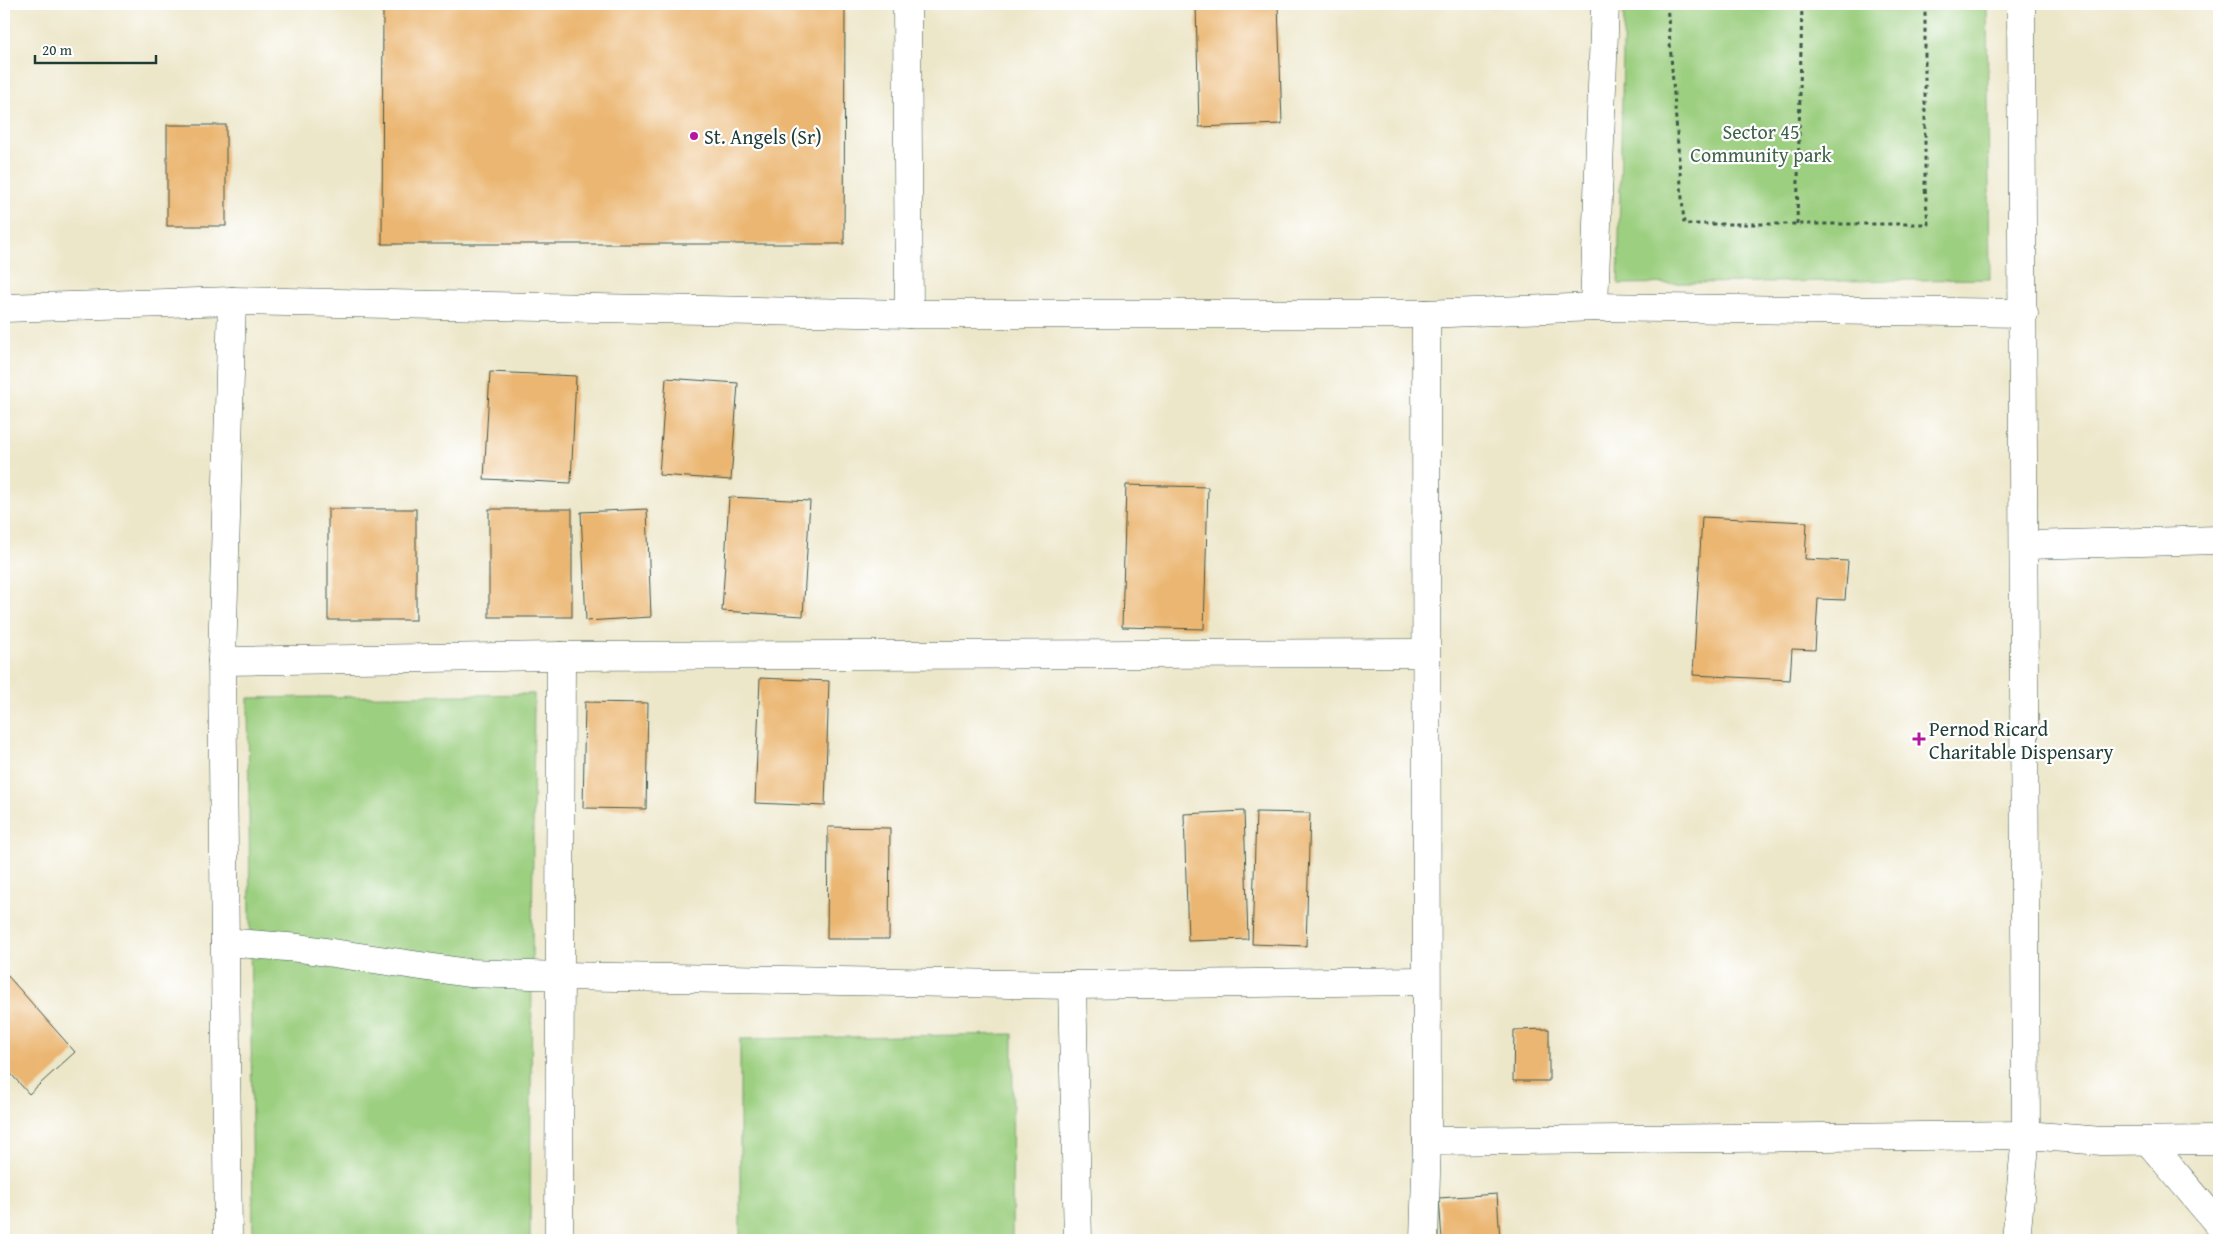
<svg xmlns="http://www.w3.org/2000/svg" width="2223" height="1244" viewBox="0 0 2223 1244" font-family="'Gentium Book Plus',serif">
<rect width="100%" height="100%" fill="#fff"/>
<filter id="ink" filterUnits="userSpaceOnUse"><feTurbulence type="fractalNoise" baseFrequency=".02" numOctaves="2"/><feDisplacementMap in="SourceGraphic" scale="10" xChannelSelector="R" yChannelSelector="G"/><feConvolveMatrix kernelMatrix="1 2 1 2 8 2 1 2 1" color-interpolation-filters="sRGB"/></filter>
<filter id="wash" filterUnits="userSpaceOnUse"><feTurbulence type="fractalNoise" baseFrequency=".0096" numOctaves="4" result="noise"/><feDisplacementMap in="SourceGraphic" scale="20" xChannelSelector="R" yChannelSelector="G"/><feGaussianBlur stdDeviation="1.12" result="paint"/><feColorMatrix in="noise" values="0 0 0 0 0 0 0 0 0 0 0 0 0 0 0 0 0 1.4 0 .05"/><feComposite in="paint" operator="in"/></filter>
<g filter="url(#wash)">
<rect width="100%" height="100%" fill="#ede7ca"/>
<g fill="#9ccf80" stroke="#5e865a">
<polygon points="1624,4 1987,4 1990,279 1618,284"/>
<polygon points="534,694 530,1240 253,1240 248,698"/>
<polygon points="1013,1034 1012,1240 740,1240 740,1039"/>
</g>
<g id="blocks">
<g fill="#ebb671">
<polygon points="383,4 845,4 844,244 382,244"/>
<polygon points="1196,4 1278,4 1282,124 1199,127"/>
<rect x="167" y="125" width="59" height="101"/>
<polygon points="490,372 576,376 571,483 484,479"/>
<polygon points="666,378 738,383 731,480 659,475"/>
<polygon points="1126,485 1208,487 1204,629 1122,627"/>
<polygon points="729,497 810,501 803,616 722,611"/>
<rect x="328" y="509" width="88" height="111"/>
<rect x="489" y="509" width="83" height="108"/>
<polygon points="647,509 651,617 586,621 581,512"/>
<polygon points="1702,517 1807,522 1805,559 1848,561 1845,600 1818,599 1815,650 1792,649 1790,680 1693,675"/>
<polygon points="760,678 829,681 825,806 755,803"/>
<polygon points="585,702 648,703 646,809 583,808"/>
<polygon points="1244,811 1248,939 1188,941 1184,814"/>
<polygon points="1256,812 1310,813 1306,946 1252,944"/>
<polygon points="828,827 890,828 889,939 827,939"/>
<polygon points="7,975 75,1052 29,1094 4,1066 4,978"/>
<polygon points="1549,1029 1549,1081 1513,1081 1514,1030"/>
<polygon points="1497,1194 1500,1240 1442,1240 1439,1198"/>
</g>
</g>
</g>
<g filter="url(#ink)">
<use href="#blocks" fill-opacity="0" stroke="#3e564a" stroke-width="1"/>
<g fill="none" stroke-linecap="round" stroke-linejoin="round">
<g stroke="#3e564a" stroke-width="29">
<g id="minor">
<polyline points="907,4 909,314"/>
<polyline points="1594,307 1605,4"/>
<polyline points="4,308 232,301 909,314 1426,314 1594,307 2024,313"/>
<polyline points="2024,545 2219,540"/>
<polyline points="222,661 561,656 1426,653"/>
<polyline points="225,942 299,948 468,973 560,976 1072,985 1426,981"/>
<polyline points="1072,985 1078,1240"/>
<polyline points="1427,1141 2026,1135 2102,1141 2219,1140"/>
<polyline points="2148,1141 2219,1225"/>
<polyline points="228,1240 222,661 232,301"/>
<polyline points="559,1240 561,656"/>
<polyline points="1424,1240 1427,1141 1426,314"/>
<polyline points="2016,1240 2026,1135 2021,4"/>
</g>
</g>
<g stroke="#3e564a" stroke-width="3" stroke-dasharray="4 4" stroke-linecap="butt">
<polyline points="1667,4 1684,224 1928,224 1925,187 1925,4"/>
<polyline points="1797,224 1802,4"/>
</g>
<use href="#minor" stroke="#fff" stroke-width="28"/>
</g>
</g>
<g fill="#b5179e" stroke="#fff" stroke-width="2">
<circle cx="694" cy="136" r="5"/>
<path d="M1916.5 731.5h5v5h5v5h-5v5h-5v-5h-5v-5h5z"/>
</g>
<g text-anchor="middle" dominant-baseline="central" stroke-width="4.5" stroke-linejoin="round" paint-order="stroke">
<g font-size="20" fill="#3e6247" stroke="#fff">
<text x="1761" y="131">Sector 45<tspan x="1761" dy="23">Community park</tspan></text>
</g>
<g font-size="20" fill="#1f3d34" stroke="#fff" text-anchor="start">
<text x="704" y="136">St. Angels (Sr)</text>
<text x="1929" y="728">Pernod Ricard<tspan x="1929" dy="23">Charitable Dispensary</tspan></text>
</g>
</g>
<rect width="2223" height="1244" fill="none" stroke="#fff" stroke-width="20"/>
<path d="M35 55v8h121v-8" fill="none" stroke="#1f3d34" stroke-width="2.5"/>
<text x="42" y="55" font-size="15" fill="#1f3d34" stroke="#ffffff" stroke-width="4" paint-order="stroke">20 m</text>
</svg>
